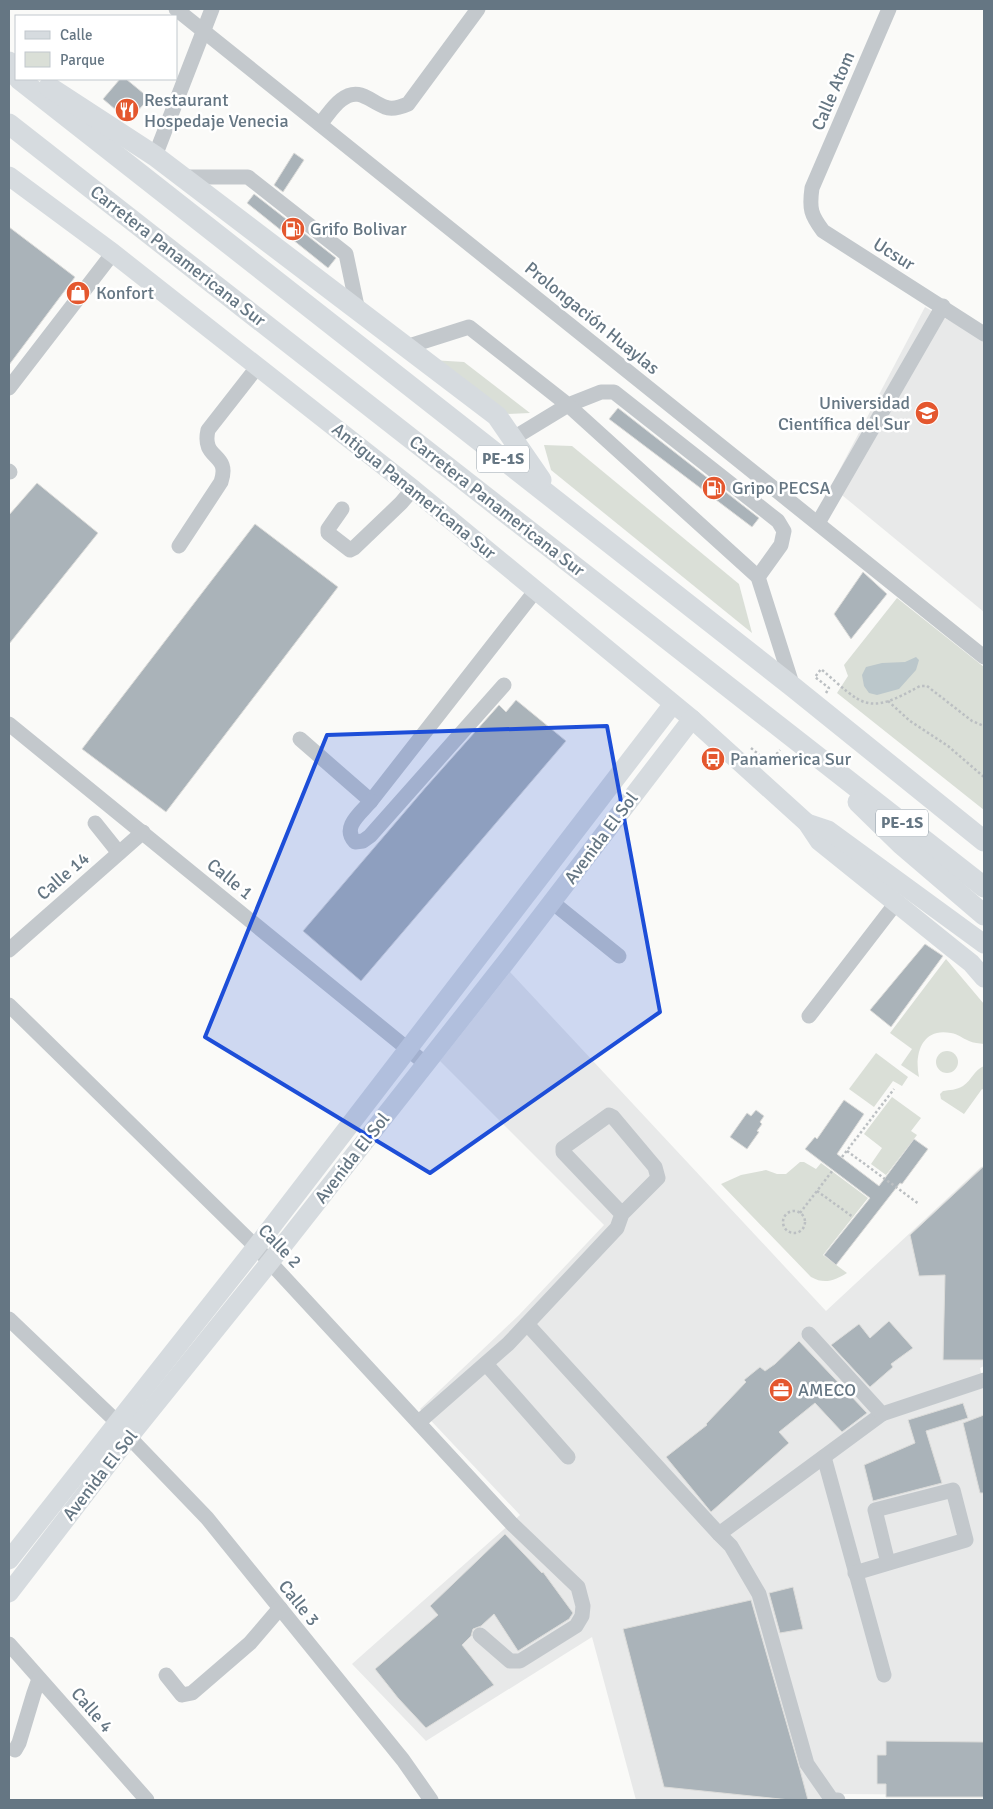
<svg xmlns="http://www.w3.org/2000/svg" width="993" height="1809" viewBox="0 0 993 1809" font-family="Signika,sans-serif">
<rect width="100%" height="100%" fill="#fafaf8"/>
<g fill="#e8e9e9">
<polygon points="925,307 984,340 984,612 831,486"/>
<polygon points="510,972 826,1311 981,1167 984,1166 984,1366 980,1368 984,1387 984,1795 844,1794 837,1800 636,1800 592,1637 426,1741 352,1664 520,1515 420,1409 519,1315 604,1225 440,1061"/>
</g>
<g fill="#dadfd7">
<polygon points="431,360 464,362 530,413 505,414"/>
<polygon points="544,445 572,446 739,584 752,633 551,470"/>
<polygon points="897,598 984,667 984,810 837,693 848,676 844,665"/>
<path d="M 946,959 L 984,1004 L 984,1044 C 979,1043 973,1043 969,1041 C 962,1038 958,1034 951,1033 C 922,1027 914,1054 919,1077 L 901,1065 L 912,1049 L 890,1033 Z"/>
<circle cx="947" cy="1062" r="11"/>
<polygon points="876,1053 908,1077 902,1086 893,1081 874,1107 849,1089"/>
<path d="M 984,1066 L 984,1090 L 982,1089 L 964,1114 L 941,1099 L 940,1094 L 943,1091 C 949,1090 957,1090 963,1086 C 972,1080 974,1070 984,1066 Z"/>
<polygon points="892,1097 921,1118 911,1131 917,1135 886,1175 871,1164 882,1148 864,1134"/>
<path d="M 800,1162 L 804,1162 L 816,1169 L 821,1163 L 868,1198 L 823,1255 L 847,1273 C 835,1280 825,1285 811,1277 L 721,1184 L 741,1175 L 766,1170 L 777,1174 L 786,1174 Z"/>
</g>
<polygon fill="#bbc7cb" points="916,657 919,660 916,670 899,689 877,695 869,693 864,686 862,675 866,667 882,663 905,662"/>
<g fill="#aab3b9" stroke="#dcdcda">
<polygon points="120,79 126,79 149,98 129,121 103,99"/>
<polygon points="294,153 304,160 283,192 274,185"/>
<polygon points="254,194 336,258 328,268 247,203"/>
<polygon points="9,227 75,277 9,365"/>
<polygon points="618,408 759,518 752,527 609,419"/>
<polygon points="37,483 98,533 9,644 9,515"/>
<polygon points="255,524 338,587 166,812 82,749"/>
<polygon points="863,572 887,594 851,639 834,614"/>
<polygon points="516,700 566,741 361,981 303,931 426,787 499,705 506,712"/>
<polygon points="925,944 943,956 891,1027 870,1010"/>
<polygon points="844,1100 864,1114 837,1154 879,1186 914,1139 928,1149 902,1184 900,1183 836,1265 824,1255 870,1198 805,1149 815,1137 817,1139"/>
<polygon points="756,1110 764,1116 760,1122 762,1124 757,1131 759,1132 747,1149 730,1137 747,1113 751,1116"/>
<polygon points="984,1166 984,1360 943,1360 945,1275 919,1276 910,1235"/>
<polygon points="889,1321 913,1348 891,1364 893,1367 870,1387 831,1345 859,1324 870,1338"/>
<polygon points="799,1341 867,1413 842,1432 815,1403 779,1432 789,1443 711,1512 666,1457 707,1425 706,1424 746,1382 744,1380 760,1367 765,1371 775,1364"/>
<polygon points="963,1403 968,1418 926,1431 942,1483 873,1501 864,1465 915,1443 908,1420"/>
<polygon points="984,1415 984,1493 980,1493 963,1423"/>
<polygon points="505,1534 542,1573 543,1572 573,1613 569,1619 518,1651 494,1614 481,1626 473,1629 471,1636 462,1645 494,1685 426,1728 398,1698 375,1669 438,1615 430,1606"/>
<polygon points="793,1587 803,1629 780,1633 769,1593"/>
<polygon points="751,1600 800,1770 808,1800 790,1800 664,1787 623,1629"/>
<polygon points="886,1741 984,1742 984,1797 886,1797 886,1784 877,1784 877,1755 886,1755"/>
</g>
<g fill="none" stroke-linecap="round" stroke-linejoin="round">
<g stroke="#bbbfc2" stroke-width="2.5" stroke-dasharray="2.5 2.5" stroke-linecap="butt">
<path d="M 826,693 L 829,688 L 815,677 L 821,669 C 864,706 866,716 920,686 L 927,686 L 972,721 L 984,726"/>
<polyline points="888,701 910,721 948,746 984,777"/>
<polyline points="751,748 769,763 780,750"/>
<polyline points="847,1151 919,1204"/>
<polyline points="842,1157 894,1089"/>
<polyline points="817,1191 853,1217"/>
<circle cx="794" cy="1222" r="11"/>
<polyline points="800,1213 833,1170"/>
</g>
<g stroke="#c3c8cc" stroke-width="15">
<polyline points="176,9 984,657"/>
<path d="M 889,9 L 812,188 C 809,209 811,215 823,231 L 984,334"/>
<path d="M 320,124 C 327,116 333,106 341,100 C 359,86 369,101 385,107 C 392,110 401,107 408,104 L 478,9"/>
<polyline points="155,156 212,9"/>
<polyline points="182,177 248,177 346,254 358,311"/>
<polyline points="406,347 469,327 568,405 601,392 614,392 778,521 784,531 781,545 758,577"/>
<polyline points="9,388 113,253"/>
<polyline points="512,439 568,405 758,577 793,687"/>
<polyline points="9,471 10,472"/>
<polyline points="342,509 328,529 328,533 350,550 354,548 401,503 413,489"/>
<polyline points="818,523 943,306"/>
<path d="M 179,546 L 221,482 C 231,452 201,461 208,430 L 258,366"/>
<polyline points="9,724 426,1064"/>
<polyline points="300,739 371,801 536,590"/>
<path d="M 371,801 C 361,813 341,827 355,842 L 363,841 L 370,836 L 504,685"/>
<polyline points="95,823 119,853"/>
<polyline points="552,902 619,956"/>
<polyline points="9,950 143,832"/>
<polyline points="9,1005 256,1247 512,1524 578,1587 583,1606 582,1616 576,1626 520,1661 510,1661 480,1635"/>
<polyline points="809,1016 896,903"/>
<polyline points="9,1319 118,1423"/>
<polyline points="527,1324 719,1534 882,1414"/>
<polyline points="809,1334 882,1414 984,1380"/>
<polyline points="486,1364 568,1457"/>
<polyline points="419,1422 508,1344 617,1228 622,1214 658,1178 655,1167 613,1117 609,1115 563,1148 563,1152 622,1214"/>
<polyline points="129,1437 207,1518 403,1760 431,1800"/>
<polyline points="824,1457 884,1675"/>
<polyline points="719,1534 731,1546 759,1594 807,1764 832,1800 838,1800"/>
<polyline points="855,1573 966,1540 953,1490 875,1510 888,1563"/>
<polyline points="9,1644 147,1800"/>
<polyline points="166,1675 182,1695 192,1693 250,1643 280,1608"/>
<polyline points="15,1750 19,1743 34,1693 39,1679"/>
</g>
<g stroke="#d6dbdf" stroke-width="19">
<polyline points="9,176 113,253 413,489 692,719 807,823 819,841 952,948 971,963 984,978"/>
<polyline points="807,823 828,830 984,944"/>
<polyline points="9,1560 256,1247 673,704"/>
<polyline points="9,1593 129,1437 270,1262 509,958 692,719"/>
</g>
<g stroke="#d6dbdf" stroke-width="21">
<polyline points="9,62 16,67"/>
<polyline points="19,79 793,687 984,841"/>
<polyline points="49,87 155,156 497,416 541,480"/>
<polyline points="9,124 984,887"/>
<polyline points="858,802 901,844 984,915"/>
</g>
</g>
<path fill="#1d4ed8" fill-opacity="0.2" stroke="#1d4ed8" stroke-width="4" stroke-linejoin="round" d="M 607,726 L 660,1012 L 430,1173 L 205,1037 L 327,735 Z"/>
<defs>
<g id="restaurant-disc" transform="scale(1.25)"><circle r="9.5" fill="#e4572e" stroke="#fff"/><path d="M-5-6h1v4h1v-4h1v4h1v-4h1v5L-1.5 .5V6h-2V.5L-5-1ZM5-6V6H3V1.5H1.5Q1.5-4 5-6Z" fill="#fff"/></g>
<g id="fuel-disc" transform="scale(1.25)"><circle r="9.5" fill="#e4572e" stroke="#fff"/><path d="M-5.5-6h7V0h2V4h1.3V-2.5L3-4.5l.8-.8L6-3V5H2.5V1h-1V6h-7ZM-4.2-4.7v3.2H.2V-4.7Z" fill="#fff"/></g>
<g id="shop-disc" transform="scale(1.25)"><circle r="9.5" fill="#e4572e" stroke="#fff"/><path d="M-5-2.5h2.3a2.7 3.5 0 0 1 5.4 0H5L5.5 6h-11ZM-1.5-2.5h3a1.5 2.3 0 0 0-3 0Z" fill="#fff"/></g>
<g id="university-disc" transform="scale(1.25)"><circle r="9.5" fill="#e4572e" stroke="#fff"/><path d="M0-5L7-2L0 1L-7-2ZM-4 1L0 2.5L4 1V4Q0 6-4 4Z" fill="#fff"/></g>
<g id="bus-disc" transform="scale(1.25)"><circle r="9.5" fill="#e4572e" stroke="#fff"/><path d="M-5-6H5V4H4V6H2V4H-2V6H-4V4H-5ZM-3.5-4V0h7V-4ZM-3.5 1.2v1.5H-2V1.2ZM2 1.2v1.5H3.5V1.2Z" fill="#fff"/></g>
<g id="office-disc" transform="scale(1.25)"><circle r="9.5" fill="#e4572e" stroke="#fff"/><path d="M-6-3h4V-5.5h4V-3h4V5H-6ZM-1-4.5V-3h2v-1.5ZM-6 0V1H6V0Z" fill="#fff"/></g>
</defs>
<g fill-rule="evenodd">
<use href="#restaurant-disc" x="127" y="110"/>
<use href="#fuel-disc" x="293" y="229"/>
<use href="#shop-disc" x="78" y="293"/>
<use href="#university-disc" x="927" y="413"/>
<use href="#fuel-disc" x="714" y="488"/>
<use href="#bus-disc" x="713" y="759"/>
<use href="#office-disc" x="781" y="1390"/>
</g>
<g text-anchor="middle" dominant-baseline="central" stroke-width="5" stroke-linejoin="round" paint-order="stroke">
<g fill="#fff" stroke="#939fa8" stroke-width="1">
<rect x="477" y="445.5" width="52" height="27" rx="4"/>
<rect x="876" y="809.5" width="52" height="27" rx="4"/>
</g>
<g font-size="16" font-weight="bold" fill="#657683">
<text x="503" y="459">PE-1S</text>
<text x="902" y="823">PE-1S</text>
</g>
<g font-size="18" fill="#657683" stroke="#fff">
<text transform="translate(833 91) rotate(-67)">Calle Atom</text>
<text transform="translate(894 254) rotate(32)">Ucsur</text>
<text transform="translate(178 256) rotate(38)">Carretera Panamericana Sur</text>
<text transform="translate(592 318) rotate(39)">Prolongación Huaylas</text>
<text transform="translate(414 491) rotate(39)">Antigua Panamericana Sur</text>
<text transform="translate(497 506) rotate(38)">Carretera Panamericana Sur</text>
<text transform="translate(601 838) rotate(-53)">Avenida El Sol</text>
<text transform="translate(63 876) rotate(-41)">Calle 14</text>
<text transform="translate(230 879) rotate(39)">Calle 1</text>
<text transform="translate(352 1158) rotate(-52)">Avenida El Sol</text>
<text transform="translate(280 1246) rotate(46)">Calle 2</text>
<text transform="translate(100 1475) rotate(-52)">Avenida El Sol</text>
<text transform="translate(299 1603) rotate(51)">Calle 3</text>
<text transform="translate(92 1710) rotate(49)">Calle 4</text>
</g>
<g font-size="18" fill="#657683" stroke="#fff" text-anchor="start">
<text x="144" y="100">Restaurant<tspan x="144" dy="21">Hospedaje Venecia</tspan></text>
<text x="310" y="229">Grifo Bolivar</text>
<text x="96" y="293">Konfort</text>
<text x="910" y="403" text-anchor="end">Universidad<tspan x="910" dy="21">Científica del Sur</tspan></text>
<text x="732" y="488">Gripo PECSA</text>
<text x="730" y="759">Panamerica Sur</text>
<text x="798" y="1390">AMECO</text>
</g>
</g>
<rect width="993" height="1809" fill="none" stroke="#657683" stroke-width="20"/>
<rect x="15" y="15" width="162" height="65" fill="#ffffff" stroke="#c1c8cd"/>
<rect x="25" y="31" width="25" height="8" fill="#d6dbdf" stroke="#c1c8cd"/>
<text x="60" y="40" font-size="15" fill="#657683">Calle</text>
<rect x="25" y="52" width="25" height="15" fill="#dadfd7" stroke="#c1c8cd"/>
<text x="60" y="65" font-size="15" fill="#657683">Parque</text>
</svg>
